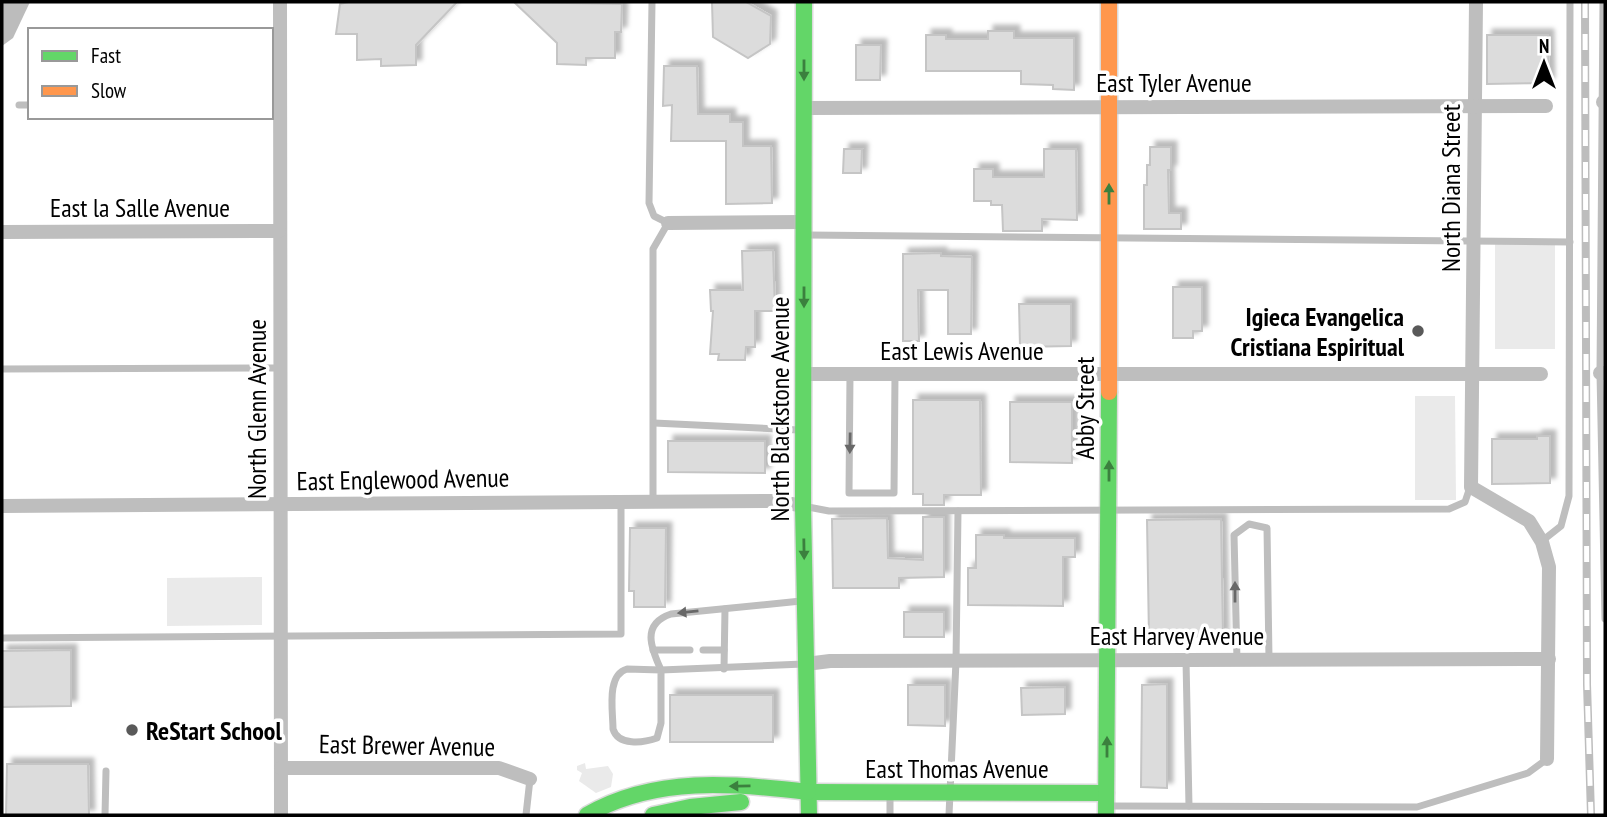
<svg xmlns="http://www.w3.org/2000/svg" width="1607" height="817" viewBox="0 0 1607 817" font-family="'PT Sans Narrow',sans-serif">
<defs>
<filter id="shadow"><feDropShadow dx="5.5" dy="-5.5" stdDeviation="2" flood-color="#0004"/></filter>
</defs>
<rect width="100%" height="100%" fill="#fff"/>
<g fill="#eaeaea">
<rect x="1495" y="239" width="60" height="110"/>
<polygon points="1415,396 1455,396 1456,500 1415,500"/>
<polygon points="262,577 262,625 167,626 167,578"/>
<polygon points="585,763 586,769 608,766 613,774 611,787 596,793 579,781 582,773 577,770 577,766"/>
</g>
<polygon fill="#bcbcbc" points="2,2 30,2 13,38 2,46"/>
<g fill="#dcdcdc" stroke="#c5c5c5" stroke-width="2" filter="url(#shadow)">
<polygon points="348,2 457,2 416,45 416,65 381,66 381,59 357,60 357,34 336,34 340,4"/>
<polygon points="514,2 622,4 621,32 615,32 615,58 586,58 586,65 557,64 557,43"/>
<polygon points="712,2 746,2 771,16 770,44 748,58 713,37"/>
<polygon points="988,31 1014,31 1014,38 1074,38 1074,90 1053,89 1053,85 1021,84 1021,71 926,71 926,35 946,35 946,39 988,39"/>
<polygon points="1487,35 1548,35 1549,83 1487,84"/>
<polygon points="856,45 881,45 880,80 856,80"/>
<polygon points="664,66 697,66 698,114 730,114 730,122 743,122 743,146 771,146 772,203 726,204 726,141 671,141 672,105 663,106"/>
<polygon points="1150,147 1171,147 1171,170 1168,170 1169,213 1181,213 1181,229 1144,229 1144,185 1147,185 1147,165 1150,165"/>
<polygon points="844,149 862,149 861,173 843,173"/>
<polygon points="1044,149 1076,149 1077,220 1042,219 1042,231 1003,231 1002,205 991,205 991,201 974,201 974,169 993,169 993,177 1044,177"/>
<polygon points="773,250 775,311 755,311 755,347 746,347 745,360 718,360 719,354 710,354 713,311 711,311 710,290 743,290 742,251"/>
<polygon points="941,253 941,256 972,257 971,334 948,334 948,290 918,290 919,341 903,341 903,254"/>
<polygon points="1173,287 1202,287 1202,331 1193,331 1193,338 1173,338"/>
<polygon points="1019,304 1071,304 1071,346 1020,347"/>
<polygon points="913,400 980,400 981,495 944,495 944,505 923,505 923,494 913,494"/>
<polygon points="1010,402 1072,402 1072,463 1010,462"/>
<polygon points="1537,436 1550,436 1550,483 1492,484 1492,439 1537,439"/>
<polygon points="668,441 765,441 765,473 668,472"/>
<polygon points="923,517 944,517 944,577 899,578 899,588 833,588 832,519 887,518 888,558 923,560"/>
<polygon points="1221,519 1223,636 1149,638 1147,520"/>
<polygon points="630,528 666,528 665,607 634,607 634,591 629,591"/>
<polygon points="976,535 1004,535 1004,538 1075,538 1075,557 1063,557 1063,606 968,605 968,568 976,568"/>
<rect x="904" y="612" width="40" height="25"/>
<polygon points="71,650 71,706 2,707 2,651"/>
<polygon points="1167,684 1167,788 1141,787 1142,685"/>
<polygon points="908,685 945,685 945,726 908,725"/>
<polygon points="1065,687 1065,714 1022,715 1021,688"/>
<rect x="670" y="695" width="103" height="47"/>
<polygon points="7,764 88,764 89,815 6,815"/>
</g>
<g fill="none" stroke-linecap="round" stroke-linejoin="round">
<g stroke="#dbdbdb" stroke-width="19">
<g id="fast">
<polyline points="804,2 803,506 809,815"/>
<polyline points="808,792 1106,793"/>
<path d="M 587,815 C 654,776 734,783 808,792"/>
<polyline points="653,815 690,807 741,802"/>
<polyline points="1106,815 1109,392"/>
</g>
</g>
<g stroke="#dbdbdb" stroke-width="19">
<polyline id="slow" points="1109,392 1109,2"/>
</g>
<g stroke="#bebebe" stroke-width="7">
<polyline points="652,2 649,203 654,216 668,223 653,249 653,501"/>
<polyline points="1603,2 1600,373 1605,619"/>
<polyline points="19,105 30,105"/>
<polyline points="807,235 1570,242"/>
<polyline points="2,369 281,368"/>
<polyline points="850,374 849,493 894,493 895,374"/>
<polyline points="654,423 799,430"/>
<polyline points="808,507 829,511 1449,509 1465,502 1470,487"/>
<polyline points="1542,541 1561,526 1569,496 1570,2"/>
<path d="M 801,601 L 671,614 C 641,624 651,648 661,670 L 803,664"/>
<polyline points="2,638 621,634 621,501"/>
<polyline points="653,650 690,650"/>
<polyline points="703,650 724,650"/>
<polyline points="1186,660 1189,806"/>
<polyline points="1237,660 1234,535 1249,524 1267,528 1269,659"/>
<path d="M 627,669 L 661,670 L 661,723 L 657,738 C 643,743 618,746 613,729 C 613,711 606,675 627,669 Z"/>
<polyline points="724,669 725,609"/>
<polyline points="890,795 890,815"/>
<polyline points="1110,806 1417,807 1528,773 1547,759"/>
<polyline points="105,815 106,771"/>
<polyline points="526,815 530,779"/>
<polyline points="949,815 956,661 958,511"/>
</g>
<g stroke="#bebebe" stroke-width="14">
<polyline points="280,2 281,815"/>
<polyline points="1476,2 1471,487 1529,521 1542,542 1549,567 1547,759"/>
<polyline points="1603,102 1605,102"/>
<polyline points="803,108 1546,106"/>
<polyline points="668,223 804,222"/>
<polyline points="2,232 279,231"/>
<polyline points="1600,373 1605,373"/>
<polyline points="804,374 1541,374"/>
<polyline points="2,506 777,501 803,506"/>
<polyline points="806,664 830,661 1549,659"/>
<polyline points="281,768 499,768 530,779"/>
</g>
<use href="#fast" stroke="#63d668" stroke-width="16"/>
<use href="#slow" stroke="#ff974d" stroke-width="16"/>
<g stroke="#bdbdbd" stroke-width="8">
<polyline id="rail" points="1585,2 1587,684 1591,815"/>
</g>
<use href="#rail" stroke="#fff" stroke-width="5" stroke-dasharray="16" stroke-linecap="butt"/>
</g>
<defs><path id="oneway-solid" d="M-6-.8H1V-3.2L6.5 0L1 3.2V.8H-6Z" transform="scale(1.75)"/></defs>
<g fill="#3b803e">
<use href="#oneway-solid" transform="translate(804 70) rotate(90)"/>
<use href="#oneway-solid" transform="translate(1109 194) rotate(-90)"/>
<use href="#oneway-solid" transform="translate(804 297) rotate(90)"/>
<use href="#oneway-solid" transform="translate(1109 471) rotate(-90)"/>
<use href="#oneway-solid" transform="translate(804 549) rotate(89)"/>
<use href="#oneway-solid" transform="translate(1107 747) rotate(-90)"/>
<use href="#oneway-solid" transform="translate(740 786) rotate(179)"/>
</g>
<g fill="#686868">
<use href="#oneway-solid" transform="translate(850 443) rotate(91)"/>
<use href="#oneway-solid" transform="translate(1235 592) rotate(-90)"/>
<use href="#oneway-solid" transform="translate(688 612) rotate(174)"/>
</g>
<g fill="#595959" stroke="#fff" stroke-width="2.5">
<circle cx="1418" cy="331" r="7"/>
<circle cx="132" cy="730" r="7"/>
</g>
<g text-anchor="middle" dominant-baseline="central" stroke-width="7" stroke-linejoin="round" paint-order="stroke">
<g font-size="26" fill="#000" stroke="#fff">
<text x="1174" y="82">East Tyler Avenue</text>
<text transform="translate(1450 188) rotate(-90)">North Diana Street</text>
<text x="140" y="207">East la Salle Avenue</text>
<text x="962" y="350">East Lewis Avenue</text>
<text transform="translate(1084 408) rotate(-90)">Abby Street</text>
<text transform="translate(256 409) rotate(-90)">North Glenn Avenue</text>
<text transform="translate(779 409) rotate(-90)">North Blackstone Avenue</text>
<text transform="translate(403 479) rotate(-1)">East Englewood Avenue</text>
<text x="1177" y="635">East Harvey Avenue</text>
<text transform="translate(407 745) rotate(1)">East Brewer Avenue</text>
<text x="957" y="768">East Thomas Avenue</text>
</g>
<g font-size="26" font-weight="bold" fill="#000" stroke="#fff" text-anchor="end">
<text x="1404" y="316">Igieca Evangelica<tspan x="1404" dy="30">Cristiana Espiritual</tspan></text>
<text x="146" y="730" text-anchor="start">ReStart School</text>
</g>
</g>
<rect width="1607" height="817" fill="none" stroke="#000000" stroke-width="7"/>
<rect x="28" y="28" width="245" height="91" fill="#ffffff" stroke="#999999" stroke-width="2"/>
<rect x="42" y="51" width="35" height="10" fill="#63d668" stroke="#999999" stroke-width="2"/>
<text x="91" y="63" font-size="21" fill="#000000">Fast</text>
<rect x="42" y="86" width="35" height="10" fill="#ff974d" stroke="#999999" stroke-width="2"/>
<text x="91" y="98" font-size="21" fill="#000000">Slow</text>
<g transform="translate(1544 63)" stroke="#ffffff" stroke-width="5" paint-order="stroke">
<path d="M0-5L12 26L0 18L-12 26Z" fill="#000000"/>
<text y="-10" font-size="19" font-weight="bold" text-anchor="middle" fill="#000000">N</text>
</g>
</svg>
